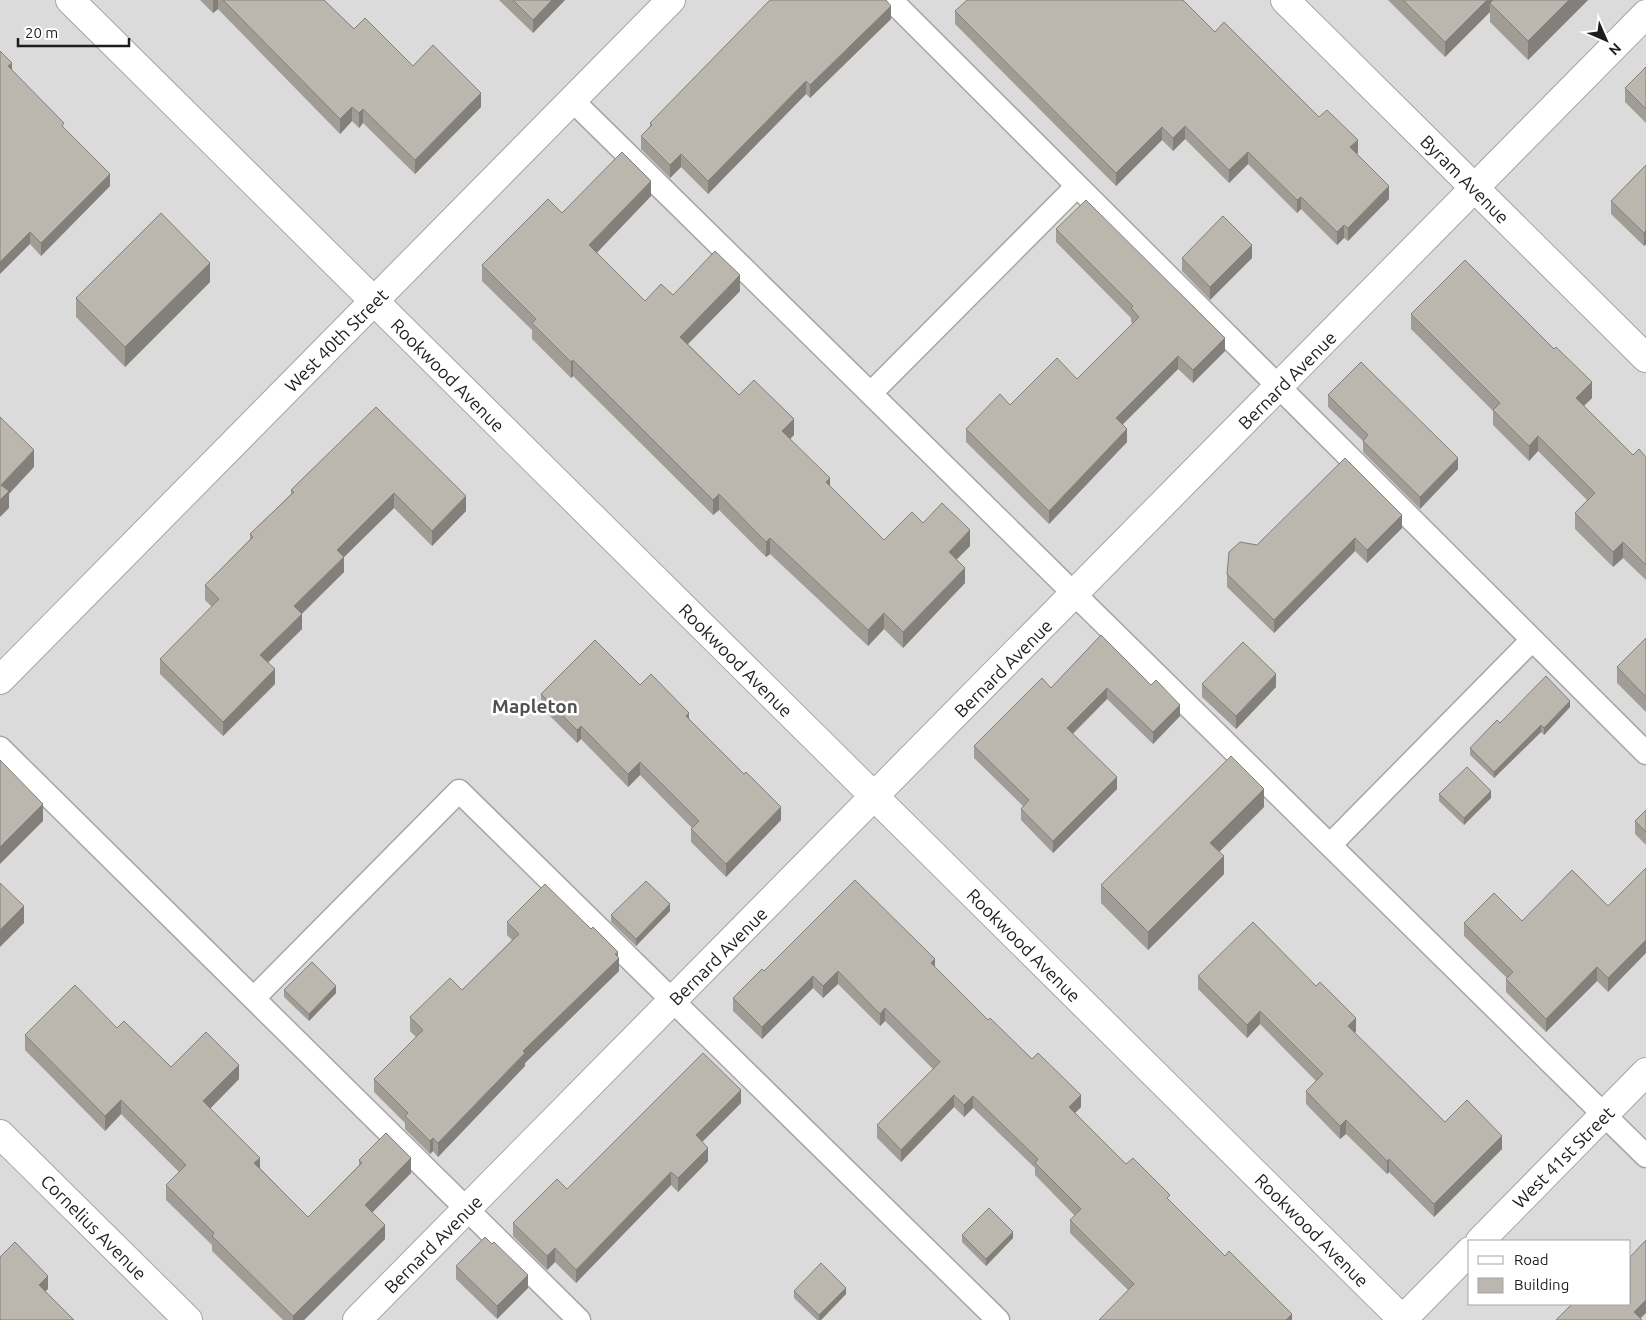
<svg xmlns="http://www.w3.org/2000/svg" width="1646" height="1320" viewBox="0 0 1646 1320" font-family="Ubuntu,sans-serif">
<rect width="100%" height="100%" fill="#efede5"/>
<path fill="#dcdbdb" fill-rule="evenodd" d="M 0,0 L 1646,0 L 1646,1320 L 0,1320 ZM 1470,1241 L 1630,1241 L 1630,1304 L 1470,1304 Z"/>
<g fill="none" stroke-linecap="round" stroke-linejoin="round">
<g stroke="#a5a5a5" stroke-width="25">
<g id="lane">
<polyline points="891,0 1646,753"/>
<polyline points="572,100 1646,1156"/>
<polyline points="871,393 1077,186"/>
<polyline points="0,748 579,1320"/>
<polyline points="1330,845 1532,640"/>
<polyline points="254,998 459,791 998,1320"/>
</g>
</g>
<g stroke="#a5a5a5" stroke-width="30">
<g id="street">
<polyline points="70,0 1403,1320"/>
<polyline points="1285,0 1646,358"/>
<polyline points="0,680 671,0"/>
<polyline points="0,1134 188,1320"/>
<polyline points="1480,1241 1646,1072"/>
<polyline points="357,1320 1646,14"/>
<polyline points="1402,1320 1470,1251"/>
</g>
</g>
<use href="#lane" stroke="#fff" stroke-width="22"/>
<use href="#street" stroke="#fff" stroke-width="28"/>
</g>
<g fill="#a19d96">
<polygon points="200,0 324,0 354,29 481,107 415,174 363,123 359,128 352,121 340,134 218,9 213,13"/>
<polygon points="499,0 565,0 533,33"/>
<polygon points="1388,0 1588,0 1528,60 1490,22 1490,12 1445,57"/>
<polygon points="955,11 1215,32 1319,117 1358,153 1356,154 1389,199 1348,241 1344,238 1337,245 1301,209 1297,213 1248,164 1229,183 1185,139 1173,151 1162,140 1116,186 955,24"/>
<polygon points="891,19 810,98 806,94 708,194 681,167 670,178 641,149 641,136 650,126 650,123"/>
<polygon points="1646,67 1646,123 1625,102 1625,88"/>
<polygon points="12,70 64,128 110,186 41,256 30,244"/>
<polygon points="1646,165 1646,244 1644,246 1611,214 1611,201"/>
<polygon points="651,196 596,253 645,301 673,295 740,291 688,344 739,395 794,435 790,439 830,486 884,540 923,523 970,546 957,559 965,583 903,648 884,629 868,646 770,554 766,557 719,510 713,515 573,376 571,378 532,339 532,330 482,281 482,265 562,213"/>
<polygon points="1056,229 1225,351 1193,383 1178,369 1123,424 1127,442 1049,524 966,442 966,429 1010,405 1077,379 1133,323 1131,322 1131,318 1056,242"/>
<polygon points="1182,258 1252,258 1210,300 1182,271"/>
<polygon points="210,282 125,367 76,317 76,298"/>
<polygon points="1411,314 1592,398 1584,406 1633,455 1646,457 1646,580 1623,558 1613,567 1575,529 1575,513 1587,500 1538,451 1529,461 1493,425 1493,411 1411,329"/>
<polygon points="1328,395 1458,469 1420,509 1363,452 1363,441 1328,407"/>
<polygon points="376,407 466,511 432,546 394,508 344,557 344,572 302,614 302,629 268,663 275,684 223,736 160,674 160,659 212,607 205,600 205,585 250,539 250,534 291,494 291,490"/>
<polygon points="1402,528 1367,563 1355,551 1274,633 1227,587 1227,574 1257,545"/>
<polygon points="1101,635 1180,716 1153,744 1107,699 1073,734 1117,789 1053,853 1021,820 1021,809 1023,806 974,758 974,746 1051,688"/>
<polygon points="1646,638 1646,712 1617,683 1617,667"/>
<polygon points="1202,684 1276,687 1236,729 1202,697"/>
<polygon points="640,685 689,719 781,820 726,877 691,842 691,829 692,828 640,775 628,787 581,739 577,743 541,707 541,694"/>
<polygon points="1570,707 1544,735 1541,732 1494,778 1470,755 1470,748 1500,723"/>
<polygon points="1439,794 1491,798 1464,825 1439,801"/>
<polygon points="1264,807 1219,852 1224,874 1148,950 1101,903 1101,885"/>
<polygon points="1646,810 1646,845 1635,834 1635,821"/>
<polygon points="1608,906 1608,992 1597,981 1546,1032 1506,992 1506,979 1507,978 1464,936 1464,923 1522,921"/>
<polygon points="670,911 636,946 611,922 611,915"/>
<polygon points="507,922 618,956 619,971 525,1063 525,1066 438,1157 433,1151 430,1154 405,1129 405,1123 374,1092 374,1079 416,1037 410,1031 410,1017 462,990 512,940 507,935"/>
<polygon points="935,968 988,1020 1081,1107 1075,1113 1126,1164 1170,1201 1225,1256 1292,1320 1128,1290 1070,1233 1070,1220 1075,1216 1035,1175 1035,1168 973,1108 964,1117 954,1107 901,1162 877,1138 877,1125 933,1069 885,1021 880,1026 838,984 823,998 813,988 762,1039 733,1011 733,998 764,971"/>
<polygon points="1198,976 1356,1031 1355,1033 1445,1122 1502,1149 1434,1217 1389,1172 1387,1174 1346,1134 1340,1139 1306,1104 1306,1091 1316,1081 1260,1024 1247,1038 1198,989"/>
<polygon points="284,990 336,993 309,1021 284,997"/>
<polygon points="117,1028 171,1067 239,1079 210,1108 260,1168 308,1217 359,1165 359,1160 411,1173 372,1212 385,1239 304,1320 283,1320 212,1251 212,1245 166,1200 166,1185 179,1172 121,1114 105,1131 25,1050 25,1035"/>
<polygon points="741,1103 702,1142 708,1161 678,1192 671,1185 576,1283 555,1262 547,1270 513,1236 513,1223 567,1189"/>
<polygon points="962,1235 1013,1238 986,1266 962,1242"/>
<polygon points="456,1266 528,1288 497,1319 456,1279"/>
<polygon points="794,1291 846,1294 821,1320 817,1320 794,1298"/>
</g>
<g fill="#837f7a">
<polygon points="213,0 218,0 218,9 213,13"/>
<polygon points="552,0 565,0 533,33 533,20"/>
<polygon points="1487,0 1502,0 1490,3 1490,12 1445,57 1445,42"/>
<polygon points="1569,0 1588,0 1528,60 1528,41"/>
<polygon points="891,6 891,19 810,98 810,85"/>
<polygon points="12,63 12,75 8,66"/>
<polygon points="806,81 806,94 708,194 708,181"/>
<polygon points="481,93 481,107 415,174 415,160"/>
<polygon points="352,107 352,121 340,134 340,119"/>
<polygon points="363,109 363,123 359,128 359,113"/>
<polygon points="1185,126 1185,139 1173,151 1173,138"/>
<polygon points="1162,127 1162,140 1116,186 1116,173"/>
<polygon points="1358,140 1358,153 1350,160 1350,147"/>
<polygon points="1248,152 1248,164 1229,183 1229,170"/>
<polygon points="681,154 681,167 670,178 670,165"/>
<polygon points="110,174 110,186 41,256 41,243"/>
<polygon points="651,181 651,196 589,261 589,245"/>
<polygon points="1389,186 1389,199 1348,241 1348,228"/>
<polygon points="1301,197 1301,209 1297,213 1297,200"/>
<polygon points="1344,225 1344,238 1337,245 1337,232"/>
<polygon points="1646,230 1646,244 1644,246 1644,233"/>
<polygon points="30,232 30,244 0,274 0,262"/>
<polygon points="1252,245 1252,258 1210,300 1210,287"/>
<polygon points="210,263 210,282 125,367 125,347"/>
<polygon points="740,275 740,291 680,352 680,337"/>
<polygon points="1225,338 1225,351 1193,383 1193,370"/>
<polygon points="1178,356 1178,369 1116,431 1116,418"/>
<polygon points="573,360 573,376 571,378 571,362"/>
<polygon points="1592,382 1592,398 1576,413 1576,398"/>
<polygon points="794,419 794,435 782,447 782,431"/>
<polygon points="1127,429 1127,442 1049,524 1049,511"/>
<polygon points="1538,436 1538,451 1529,461 1529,446"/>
<polygon points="34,450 34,467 9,494 9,508 0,517 0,500 1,485"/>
<polygon points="1458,458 1458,469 1420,509 1420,497"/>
<polygon points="830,478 830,494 826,482"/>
<polygon points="394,493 394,508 344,557 344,572 294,621 294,606 337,550"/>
<polygon points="719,494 719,510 713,515 713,500"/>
<polygon points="466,496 466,511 432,546 432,531"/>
<polygon points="1402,515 1402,528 1367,563 1367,550"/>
<polygon points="970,530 970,546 949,567 949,552"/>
<polygon points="770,538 770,554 766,557 766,542"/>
<polygon points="1355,538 1355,551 1274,633 1274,620"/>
<polygon points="1623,542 1623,558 1613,567 1613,552"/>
<polygon points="965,568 965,583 903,648 903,632"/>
<polygon points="884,613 884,629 868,646 868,630"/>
<polygon points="302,614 302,629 260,670 260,655"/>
<polygon points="275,669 275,684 223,736 223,722"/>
<polygon points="1276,674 1276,687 1236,729 1236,716"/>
<polygon points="1107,688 1107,699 1067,739 1067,728"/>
<polygon points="1570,701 1570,707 1544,735 1544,728"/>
<polygon points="1180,705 1180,716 1153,744 1153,732"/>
<polygon points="689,713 689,726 686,716"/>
<polygon points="1541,725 1541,732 1494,778 1494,772"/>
<polygon points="581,726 581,739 577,743 577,730"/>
<polygon points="640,762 640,775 628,787 628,774"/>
<polygon points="1117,777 1117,789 1053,853 1053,841"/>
<polygon points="1264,789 1264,807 1210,861 1210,843"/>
<polygon points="1491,791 1491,798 1464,825 1464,818"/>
<polygon points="43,804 43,821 0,864 0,847"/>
<polygon points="781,807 781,820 726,877 726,864"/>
<polygon points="1224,856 1224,874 1148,950 1148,932"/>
<polygon points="670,904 670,911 636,946 636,939"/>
<polygon points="24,906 24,923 0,947 0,930"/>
<polygon points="1646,940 1646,953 1608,992 1608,978"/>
<polygon points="618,952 618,959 619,958 619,971 525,1063 525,1066 438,1157 438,1143 523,1051"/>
<polygon points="935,959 935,971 931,963"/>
<polygon points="1597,967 1597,981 1546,1032 1546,1019"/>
<polygon points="838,971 838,984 823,998 823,986"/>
<polygon points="813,976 813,988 762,1039 762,1027"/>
<polygon points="336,986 336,993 309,1021 309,1014"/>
<polygon points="885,1008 885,1021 880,1026 880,1014"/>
<polygon points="1260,1011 1260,1024 1247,1038 1247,1025"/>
<polygon points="1356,1018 1356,1031 1348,1040 1348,1026"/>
<polygon points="239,1065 239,1079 203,1116 203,1101"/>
<polygon points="741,1090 741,1103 696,1148 696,1135"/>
<polygon points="954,1095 954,1107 901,1162 901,1150"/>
<polygon points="1081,1095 1081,1107 1069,1119 1069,1107"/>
<polygon points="973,1096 973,1108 964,1117 964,1105"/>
<polygon points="121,1100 121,1114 105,1131 105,1116"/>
<polygon points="1346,1120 1346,1134 1340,1139 1340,1126"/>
<polygon points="1502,1136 1502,1149 1434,1217 1434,1204"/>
<polygon points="433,1138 433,1151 430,1154 430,1141"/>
<polygon points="708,1148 708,1161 678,1192 678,1178"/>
<polygon points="260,1158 260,1172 254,1163"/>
<polygon points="411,1158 411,1173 365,1220 365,1205"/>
<polygon points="1389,1159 1389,1172 1387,1174 1387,1161"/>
<polygon points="671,1172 671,1185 576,1283 576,1270"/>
<polygon points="385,1225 385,1239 304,1320 293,1320 293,1316"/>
<polygon points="1013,1232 1013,1238 986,1266 986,1259"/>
<polygon points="555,1248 555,1262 547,1270 547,1256"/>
<polygon points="528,1275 528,1288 497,1319 497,1306"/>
<polygon points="48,1276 48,1289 39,1298 39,1285"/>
<polygon points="846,1288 846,1294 821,1320 819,1320 819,1315"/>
<polygon points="1646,1300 1646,1313 1639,1320 1634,1312"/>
<polygon points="1292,1314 1292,1320 1286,1320"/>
</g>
<g fill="#bbb6ae" stroke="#837f7a">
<polygon points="223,0 324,0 354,29 365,18 413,66 433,45 481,93 415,160 363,109 359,113 352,107 340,119"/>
<polygon points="513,0 552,0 533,20"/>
<polygon points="770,0 886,0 891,6 810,85 806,81 708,181 681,154 670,165 641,136 652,125 650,123"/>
<polygon points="967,0 1183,0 1215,32 1224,22 1319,117 1327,110 1358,140 1350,147 1389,186 1348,228 1344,225 1337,232 1301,197 1297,200 1248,152 1229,170 1185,126 1173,138 1162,127 1116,173 955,11"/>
<polygon points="1403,0 1487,0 1445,42"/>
<polygon points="1493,0 1569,0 1528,41 1490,3"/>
<polygon points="0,51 12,63 8,66 64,123 62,126 110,174 41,243 30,232 0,262"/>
<polygon points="1646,67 1646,109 1625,88"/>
<polygon points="622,152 651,181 589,245 645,301 661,284 673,295 715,251 740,275 680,337 739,395 754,380 794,419 782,431 830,478 826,482 884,540 912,512 923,523 942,503 970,530 949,552 965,568 903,632 884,613 868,630 770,538 766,542 719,494 713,500 573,360 571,362 532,323 536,319 482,265 548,199 562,213"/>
<polygon points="1646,165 1646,230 1644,233 1611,201"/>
<polygon points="1086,200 1225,338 1193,370 1178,356 1116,418 1127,429 1049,511 966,429 1000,394 1010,405 1057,358 1077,379 1139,317 1131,308 1133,306 1056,229"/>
<polygon points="161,213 210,263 125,347 76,298"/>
<polygon points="1223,216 1252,245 1210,287 1182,258"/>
<polygon points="1465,260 1554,349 1556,347 1592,382 1576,398 1633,455 1639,449 1646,457 1646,565 1623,542 1613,552 1575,513 1595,493 1538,436 1529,446 1493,410 1500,403 1411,314"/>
<polygon points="1361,362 1458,458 1420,497 1363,441 1368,435 1328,395"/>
<polygon points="376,407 466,496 432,531 394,493 337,550 344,557 294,606 302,614 260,655 275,669 223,722 160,659 219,599 205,585 253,537 250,534 294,492 291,490"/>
<polygon points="0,417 34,450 1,485 9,491 0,500"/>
<polygon points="1345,458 1402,515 1367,550 1355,538 1274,620 1227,574 1229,552 1240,542 1257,545"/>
<polygon points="1101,635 1151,685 1156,680 1180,705 1153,732 1107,688 1067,728 1117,777 1053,841 1021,809 1029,800 974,746 1042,678 1051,688"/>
<polygon points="1646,638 1646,697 1617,667"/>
<polygon points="595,640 640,685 651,674 689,713 686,716 744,774 746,772 781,807 726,864 691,829 699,821 640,762 628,774 581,726 577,730 541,694"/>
<polygon points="1243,642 1276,674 1236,716 1202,684"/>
<polygon points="1546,676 1570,701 1544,728 1541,725 1494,772 1470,748 1497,720 1500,723"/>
<polygon points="1231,756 1264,789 1210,843 1224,856 1148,932 1101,885"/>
<polygon points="0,760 43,804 0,847"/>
<polygon points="1467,767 1491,791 1464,818 1439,794"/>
<polygon points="1646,810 1646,832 1635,821"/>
<polygon points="1646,868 1646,940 1608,978 1597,967 1546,1019 1506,979 1513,972 1464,923 1494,893 1522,921 1572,870 1608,906"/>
<polygon points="855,880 935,959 931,963 988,1020 990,1018 1032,1059 1038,1053 1081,1095 1069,1107 1126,1164 1133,1158 1170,1195 1167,1198 1225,1256 1229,1251 1292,1314 1286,1320 1099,1320 1134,1284 1070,1220 1081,1209 1035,1163 1038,1159 973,1096 964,1105 954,1095 901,1150 877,1125 940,1062 885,1008 880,1014 838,971 823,986 813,976 762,1027 733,998 762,969 764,971"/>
<polygon points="646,881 670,904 636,939 611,915"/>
<polygon points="0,883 24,906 0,930"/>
<polygon points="545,884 591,929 593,927 618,952 615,954 619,958 523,1051 525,1053 438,1143 433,1138 430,1141 405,1116 408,1113 374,1079 423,1030 410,1017 450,978 462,990 519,934 507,922"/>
<polygon points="1253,922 1316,986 1320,982 1356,1018 1348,1026 1445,1122 1467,1100 1502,1136 1434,1204 1389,1159 1387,1161 1346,1120 1340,1126 1306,1091 1323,1074 1260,1011 1247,1025 1198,976"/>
<polygon points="312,962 336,986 309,1014 284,990"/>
<polygon points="75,985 117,1028 124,1021 171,1067 206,1032 239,1065 203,1101 260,1158 254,1163 308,1217 362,1163 359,1160 386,1133 411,1158 365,1205 385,1225 293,1316 212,1236 214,1233 166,1185 186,1165 121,1100 105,1116 25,1035"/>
<polygon points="703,1053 741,1090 696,1135 708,1148 678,1178 671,1172 576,1270 555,1248 547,1256 513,1223 557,1179 567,1189"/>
<polygon points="989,1208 1013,1232 986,1259 962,1235"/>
<polygon points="485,1237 492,1244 494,1242 528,1275 497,1306 456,1266"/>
<polygon points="1646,1240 1646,1300 1634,1312 1642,1320 1556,1320 1572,1304 1630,1304 1630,1257"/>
<polygon points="15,1242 48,1276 39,1285 74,1320 0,1320 0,1257"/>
<polygon points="821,1263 846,1288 819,1315 794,1291"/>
</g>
<g text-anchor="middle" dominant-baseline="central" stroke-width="5" stroke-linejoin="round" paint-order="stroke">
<g font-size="18" fill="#1e1e1e" stroke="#fff">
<text transform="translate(1465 179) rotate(45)">Byram Avenue</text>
<text transform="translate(336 340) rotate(-45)">West 40th Street</text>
<text transform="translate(448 375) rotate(45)">Rookwood Avenue</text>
<text transform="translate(1287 380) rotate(-45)">Bernard Avenue</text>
<text transform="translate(736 660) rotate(45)">Rookwood Avenue</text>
<text transform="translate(1003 668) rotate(-45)">Bernard Avenue</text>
<text transform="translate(1024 945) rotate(45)">Rookwood Avenue</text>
<text transform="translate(718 956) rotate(-45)">Bernard Avenue</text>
<text transform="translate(1563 1157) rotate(-45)">West 41st Street</text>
<text transform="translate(94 1227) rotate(45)">Cornelius Avenue</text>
<text transform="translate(1312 1230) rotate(45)">Rookwood Avenue</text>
<text transform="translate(433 1244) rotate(-45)">Bernard Avenue</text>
</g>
<g font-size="19" font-weight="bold" fill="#515151" stroke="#fff">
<text x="535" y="706">Mapleton</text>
</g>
</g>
<rect x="1468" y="1240" width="162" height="65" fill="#ffffff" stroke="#a5a5a5"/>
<rect x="1478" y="1256" width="25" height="8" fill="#ffffff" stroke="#a5a5a5"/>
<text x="1514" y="1265" font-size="15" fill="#1e1e1e">Road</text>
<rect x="1478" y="1278" width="25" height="15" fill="#bbb6ae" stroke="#a5a5a5"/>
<text x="1514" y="1290" font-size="15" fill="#1e1e1e">Building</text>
<g transform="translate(1606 40) rotate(135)" stroke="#ffffff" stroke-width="4" paint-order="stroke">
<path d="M0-4L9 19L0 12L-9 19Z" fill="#1e1e1e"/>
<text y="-8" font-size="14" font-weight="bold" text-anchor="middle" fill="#1e1e1e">N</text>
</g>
<path d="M18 38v8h111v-8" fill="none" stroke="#1e1e1e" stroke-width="2.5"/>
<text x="25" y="38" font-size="15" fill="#1e1e1e" stroke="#ffffff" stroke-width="4" paint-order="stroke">20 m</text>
</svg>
